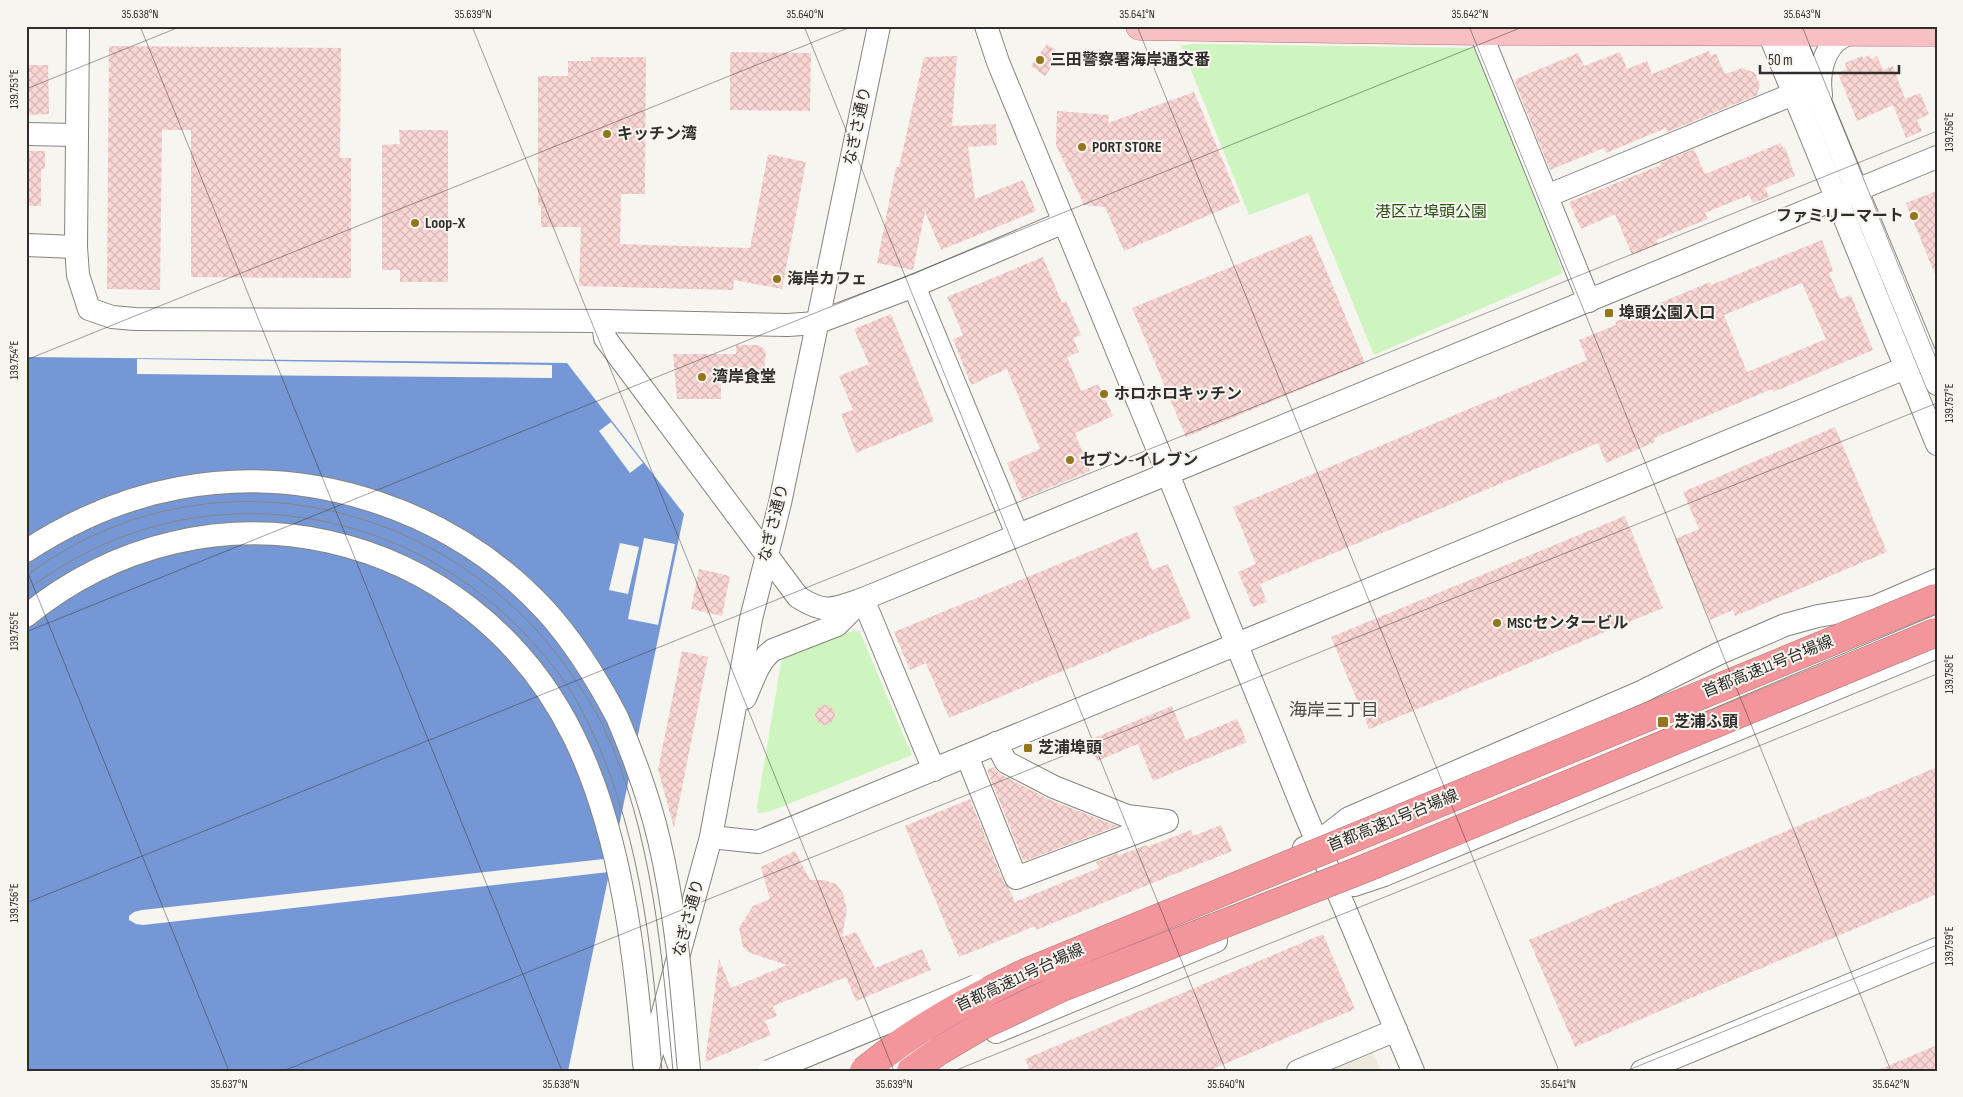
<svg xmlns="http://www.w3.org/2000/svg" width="1963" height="1097" viewBox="0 0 1963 1097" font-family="'Sofia Sans Condensed','Noto Sans JP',sans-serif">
<defs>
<pattern id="building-cross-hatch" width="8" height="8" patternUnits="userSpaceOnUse" patternTransform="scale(1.25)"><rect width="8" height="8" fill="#fad6d4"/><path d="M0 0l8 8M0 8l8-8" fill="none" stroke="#d7b8b6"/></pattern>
</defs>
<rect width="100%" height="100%" fill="#f7f5ef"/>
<polygon fill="#edeadc" points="1371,1048 1381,1071 1318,1071"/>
<g fill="#cef4c0">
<polygon points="1196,44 1479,48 1547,213 1558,260 1563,273 1374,355 1308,193 1249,215 1181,45"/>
<polygon points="859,630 912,755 768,812 758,813 757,807 781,663 783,659 840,634"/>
</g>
<polygon fill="#7597d5" points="26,357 567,363 684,514 568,1071 26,1071"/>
<g fill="#f7f5ef">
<polygon points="137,359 552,365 552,378 137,374"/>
<polygon points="611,422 643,463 630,473 599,431"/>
<polygon points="644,538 675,544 658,625 628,619"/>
<polygon points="620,543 639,547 628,594 609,590"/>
<polygon points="613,858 609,872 143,925 136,924 129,920 129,916 134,912 142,910"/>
</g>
<g fill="url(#building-cross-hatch)" fill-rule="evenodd">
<polygon points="1047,44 1061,54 1045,76 1031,66"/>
<polygon points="109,46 341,48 340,158 351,158 351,278 191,277 191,130 162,130 160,290 107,289"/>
<polygon points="1709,51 1711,56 1716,54 1725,74 1743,68 1755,73 1760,85 1757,95 1667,132 1666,128 1606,153 1604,148 1550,170 1514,80 1578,53 1584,66 1620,52 1627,69 1647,61 1652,74"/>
<polygon points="730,52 811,53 810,111 730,110"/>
<polygon points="1870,55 1871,59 1877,56 1883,70 1893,66 1905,99 1920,93 1929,114 1917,120 1922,131 1906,138 1893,105 1857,121 1838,73 1847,69 1845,63 1862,56 1863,58"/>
<polygon points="957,56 952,126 996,124 997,145 968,147 975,199 1023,180 1036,211 941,250 925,212 913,270 877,263 896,167 899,167 924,57"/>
<polygon points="591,57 646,57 645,194 621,194 620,244 750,248 768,154 806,162 782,289 734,280 733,290 579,286 581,227 541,227 541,206 538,206 538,76 568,76 568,61 591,61"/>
<polygon points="26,65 48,65 49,114 26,115"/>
<polygon points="1194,92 1240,202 1124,251 1105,207 1084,205 1056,145 1057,111 1109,115 1108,123"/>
<polygon points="399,130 448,130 448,282 400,282 400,270 382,270 382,145 400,144"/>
<polygon points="1781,143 1783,148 1785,147 1795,176 1765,188 1769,197 1753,203 1749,195 1705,213 1708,219 1656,240 1658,244 1632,255 1615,214 1581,229 1569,202 1661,165 1660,163 1694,149 1705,174"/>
<polygon points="26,151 45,151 45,169 41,169 41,206 26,206"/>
<polygon points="1937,191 1937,277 1936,277 1906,203"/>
<polygon points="1311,234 1365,363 1186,437 1132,308"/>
<path d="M 1822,240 L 1833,271 L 1829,273 L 1840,299 L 1851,295 L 1873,350 L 1773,392 L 1772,389 L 1654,438 L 1655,442 L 1606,463 L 1598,443 L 1260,584 L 1267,602 L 1253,607 L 1238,572 L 1256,564 L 1233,507 L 1587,360 L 1579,340 L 1616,325 L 1615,322 L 1710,282 L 1711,285 ZM 1802,283 L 1826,339 L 1747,372 L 1724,315 Z"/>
<polygon points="1043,257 1062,303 1066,301 1081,335 1073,338 1079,352 1067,357 1081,391 1099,384 1113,416 1075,433 1090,471 1022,499 1007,463 1040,449 1007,369 971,385 953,339 963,335 947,297"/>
<polygon points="891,314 934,421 856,453 841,414 853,410 839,376 869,364 854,329"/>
<polygon points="736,345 759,345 765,350 766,353 763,378 725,373 725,376 721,375 721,399 677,399 673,354 736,354"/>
<polygon points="1835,427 1887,552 1735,616 1733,610 1710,620 1675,539 1699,529 1683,492"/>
<polygon points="1625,516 1663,608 1369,729 1331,637"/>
<polygon points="1137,532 1152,570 1168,564 1191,618 949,718 926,663 910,670 894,632"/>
<polygon points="699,569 730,576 722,616 691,609"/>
<polygon points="682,651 708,657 674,828 658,769"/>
<circle cx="825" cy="715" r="10"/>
<polygon points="1172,706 1186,740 1237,719 1247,742 1153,781 1138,744 1097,761 1089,740"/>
<polygon points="994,767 1000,774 1048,799 1117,826 1025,861 1023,860 987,770"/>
<polygon points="1937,767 1937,894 1575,1047 1529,940"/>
<polygon points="970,799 1004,883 1009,889 1015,902 1099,868 1096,862 1118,853 1118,856 1146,845 1147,847 1191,830 1193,836 1221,825 1232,851 1036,930 1035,926 959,957 905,826"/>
<polygon points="795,851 810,880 824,880 836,884 843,893 847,910 842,937 856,932 875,968 922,949 931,970 856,1001 846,977 773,1006 777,1016 765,1021 771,1035 705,1062 719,959 731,988 787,965 750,953 743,947 739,928 753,906 770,899 761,867"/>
<polygon points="1323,934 1355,1009 1208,1071 1030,1071 1025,1059"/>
<polygon points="1937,1045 1937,1071 1876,1071"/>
</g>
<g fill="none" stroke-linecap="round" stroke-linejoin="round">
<g stroke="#85847e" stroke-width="24">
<g id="minor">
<path d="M 78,26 L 76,247 L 78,275 L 89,309 L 112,317 L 135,319 L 603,321 L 605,338 L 798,597 C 826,615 834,609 863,599 L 1937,157"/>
<polyline points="986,26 998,62 1168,474 1301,804 1413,1071"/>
<polyline points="1766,26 1937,444"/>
<polyline points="1789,26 1937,384"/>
<polyline points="1480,31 1589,301"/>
<path d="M 1821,95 C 1818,74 1823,46 1844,36 C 1848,34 1854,33 1859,31"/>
<polyline points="26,134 76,135"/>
<polyline points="1547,196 1793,94"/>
<polyline points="26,245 76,247"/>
<polyline points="914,286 1017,534"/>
<polyline points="603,321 788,325 816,323 848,311 914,286 1064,222"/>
<path d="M 26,551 C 72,521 124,498 179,488 C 312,463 454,511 546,611 C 575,643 597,679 617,717"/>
<polyline points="863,599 934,770"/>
<polyline points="1860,613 1937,580"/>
<path d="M 26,616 C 208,467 471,527 574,737 C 621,833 636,959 644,1064"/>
<path d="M 745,698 C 753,681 758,661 773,650 L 837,625 L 859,603"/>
<polyline points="967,756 1016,878 1167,821 1127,816 1054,787 1006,762 996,743"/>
<polyline points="711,837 758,842 1905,368"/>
<polyline points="1304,848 1317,843 1349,818 1641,692 1720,653 1785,625 1818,616 1873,607"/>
<polyline points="1354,885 1384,875 1937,647"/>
<polyline points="662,1017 678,1063 683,1071"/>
<polyline points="996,1032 1216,941"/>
<polyline points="647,1071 711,837 751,619 780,503 879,26"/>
<polyline points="1298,1071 1396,1030"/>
<polyline points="1642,1071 1937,949"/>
</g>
</g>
<g stroke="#ae7274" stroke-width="29">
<polyline id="major" points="1140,26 1480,31 1937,32"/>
</g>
<use href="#minor" stroke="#fff" stroke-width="22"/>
<use href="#major" stroke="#f7c0c3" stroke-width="28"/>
<g stroke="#868480" stroke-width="1">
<path d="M 26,576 C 194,449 427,491 555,652 C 573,675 590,700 603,726 C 653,833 662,955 673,1071"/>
<path d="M 26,591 C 179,472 390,494 523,632 C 545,655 567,681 581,709 C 640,821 652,947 662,1071"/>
<polyline points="800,1071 1657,718 1937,599"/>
<polyline points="856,1071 1937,614"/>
</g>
<g stroke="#85847e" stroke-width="24" stroke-linecap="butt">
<g id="minor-bridge">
<path d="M 617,717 C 634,757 649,797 659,840 C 677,915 682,994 689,1071"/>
<polyline points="769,1071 976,986"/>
<polyline points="879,1071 929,1050"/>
</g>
</g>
<g stroke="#ae7274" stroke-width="29" stroke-linecap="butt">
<g id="highway-bridge">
<path d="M 864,1071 C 916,1028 965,1002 1025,973 L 1937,598"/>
<polyline points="911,1071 939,1051 983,1025 1063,987 1366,868 1937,632"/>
</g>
</g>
<use href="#minor-bridge" stroke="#fff" stroke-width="22"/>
<use href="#highway-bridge" stroke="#f2969b" stroke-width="28"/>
</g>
<path fill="none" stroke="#2f2e2c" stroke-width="1" stroke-opacity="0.45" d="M 140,26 L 562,1071M 472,26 L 894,1071M 804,26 L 1226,1071M 1137,26 L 1559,1071M 1469,26 L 1891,1071M 1802,26 L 1937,361M 26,89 L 182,26M 26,360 L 853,26M 26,568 L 229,1071M 26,632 L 1525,26M 26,903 L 1937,131M 283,1071 L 1937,403M 954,1071 L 1937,674M 1626,1071 L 1937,945"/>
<g fill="#94751c" stroke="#f7f5ef" stroke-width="2">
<circle cx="1040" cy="60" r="5"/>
<circle cx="607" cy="134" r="5"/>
<circle cx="1082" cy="147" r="5"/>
<circle cx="1914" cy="216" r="5"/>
<circle cx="415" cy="223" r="5"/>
<circle cx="777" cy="279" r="5"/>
<rect x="1604" y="308" width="10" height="10" rx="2.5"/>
<circle cx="702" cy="377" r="5"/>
<circle cx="1104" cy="394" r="5"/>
<circle cx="1070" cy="460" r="5"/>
<circle cx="1497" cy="623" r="5"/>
<rect x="1657" y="716" width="12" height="12" rx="2.5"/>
<rect x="1023" y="743" width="10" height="10" rx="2.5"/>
</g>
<g text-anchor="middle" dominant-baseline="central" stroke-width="4" stroke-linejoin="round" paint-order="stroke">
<g font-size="16" font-weight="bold" fill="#2f2e2c" stroke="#f7f5ef" text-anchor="start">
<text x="1050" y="60">三田警察署海岸通交番</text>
<text x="617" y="134">キッチン湾</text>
<text x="1092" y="147">PORT STORE</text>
<text x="1904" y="216" text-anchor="end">ファミリーマート</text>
<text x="425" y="223">Loop-X</text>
<text x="787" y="279">海岸カフェ</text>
<text x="1619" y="313">埠頭公園入口</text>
<text x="712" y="377">湾岸食堂</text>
<text x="1114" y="394">ホロホロキッチン</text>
<text x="1080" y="460">セブン-イレブン</text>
<text x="1507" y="623">MSCセンタービル</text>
<text x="1674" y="722">芝浦ふ頭</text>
<text x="1038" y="748">芝浦埠頭</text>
</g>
<g font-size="16" fill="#2f2e2c" stroke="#f7f5ef">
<text transform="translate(858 126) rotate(-78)">なぎさ通り</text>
<text transform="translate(774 523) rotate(-76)">なぎさ通り</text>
<text transform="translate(1768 667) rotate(-22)">首都高速11号台場線</text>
<text transform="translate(1393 821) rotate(-22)">首都高速11号台場線</text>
<text transform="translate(689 918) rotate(-75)">なぎさ通り</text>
<text transform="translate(1020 978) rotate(-25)">首都高速11号台場線</text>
</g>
<g font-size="16" fill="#265111" stroke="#f7f5ef">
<text x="1431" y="212">港区立埠頭公園</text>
</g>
<g font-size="18" fill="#4c4b46" stroke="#f7f5ef">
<text x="1334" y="710">海岸三丁目</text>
</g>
</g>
<rect width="1963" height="1097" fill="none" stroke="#f7f5ef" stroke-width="55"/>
<path d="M1760 65v8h139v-8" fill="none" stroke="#2f2e2c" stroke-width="2.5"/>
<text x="1768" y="65" font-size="15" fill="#2f2e2c" stroke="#f7f5ef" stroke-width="4" paint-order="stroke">50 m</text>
<rect x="28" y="28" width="1908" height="1042" fill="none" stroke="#2f2e2c" stroke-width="2"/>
<g font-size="12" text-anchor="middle" fill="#2f2e2c">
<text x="140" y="18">35.638°N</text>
<text x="473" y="18">35.639°N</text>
<text x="805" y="18">35.640°N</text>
<text x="1137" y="18">35.641°N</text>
<text x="1470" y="18">35.642°N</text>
<text x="1802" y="18">35.643°N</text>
<text transform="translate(14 89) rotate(-90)" y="4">139.753°E</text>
<text transform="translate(1949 132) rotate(-90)" y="4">139.756°E</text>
<text transform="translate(14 360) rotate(-90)" y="4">139.754°E</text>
<text transform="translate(1949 403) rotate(-90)" y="4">139.757°E</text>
<text transform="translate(14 631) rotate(-90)" y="4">139.755°E</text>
<text transform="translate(1949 674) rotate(-90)" y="4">139.758°E</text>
<text transform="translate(14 903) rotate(-90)" y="4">139.756°E</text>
<text transform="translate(1949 946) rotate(-90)" y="4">139.759°E</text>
<text x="229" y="1088">35.637°N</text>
<text x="561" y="1088">35.638°N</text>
<text x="894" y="1088">35.639°N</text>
<text x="1226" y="1088">35.640°N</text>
<text x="1558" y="1088">35.641°N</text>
<text x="1891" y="1088">35.642°N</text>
</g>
</svg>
